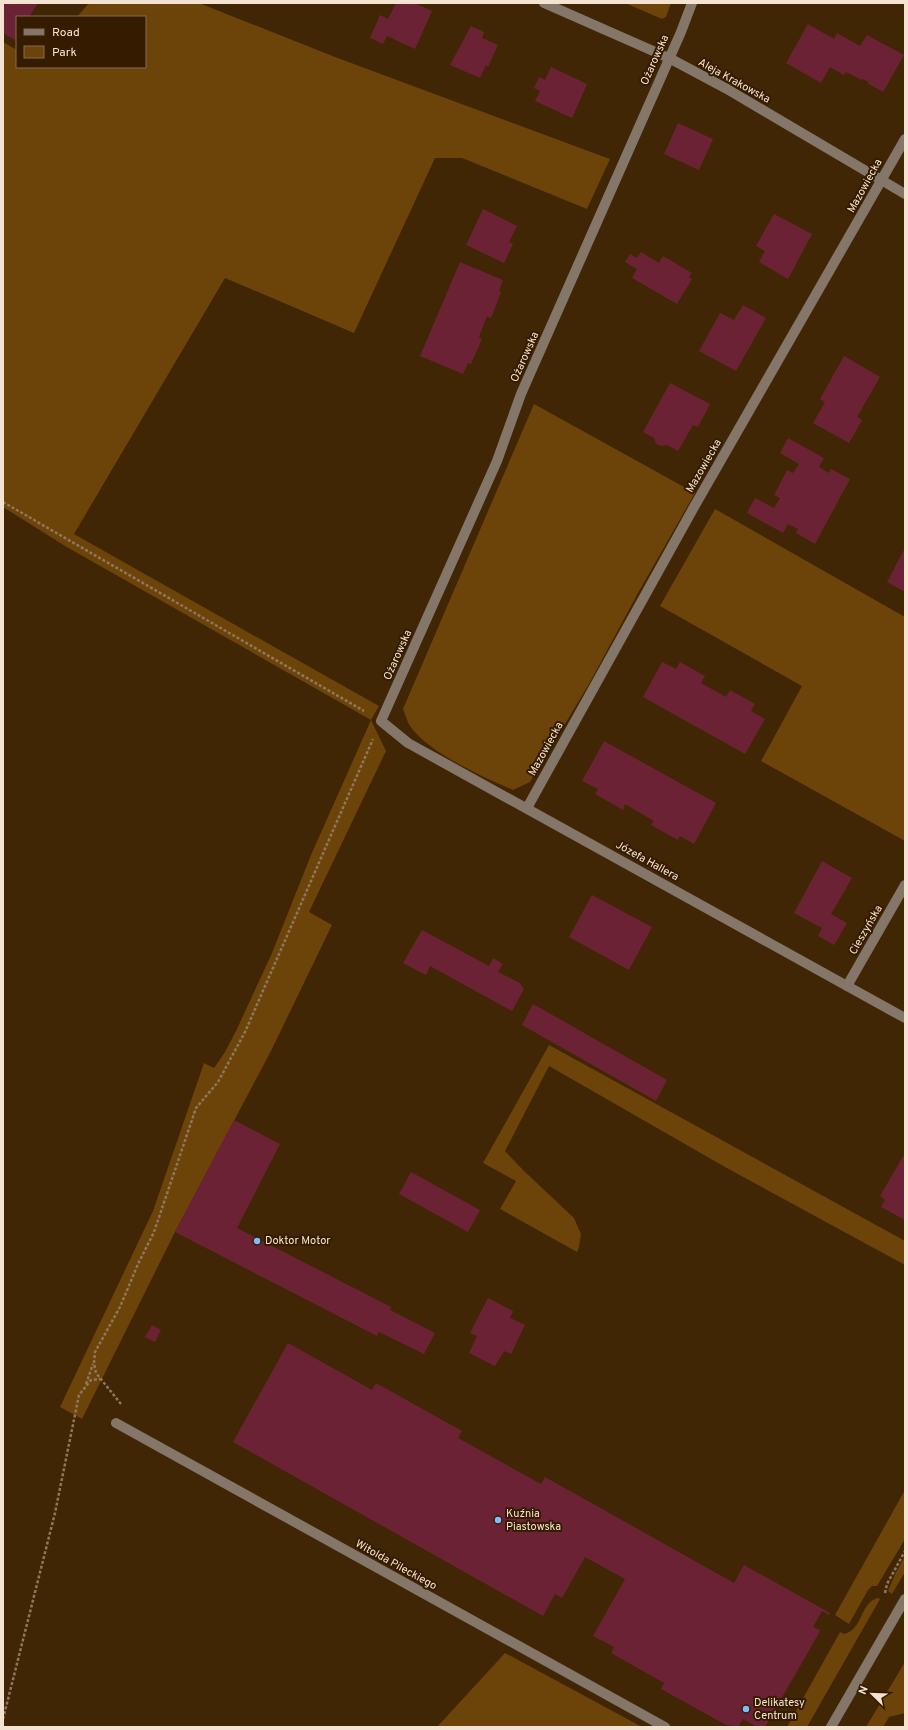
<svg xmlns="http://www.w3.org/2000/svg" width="908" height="1730" viewBox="0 0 908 1730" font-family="Overpass,sans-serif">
<rect width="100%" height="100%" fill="#402605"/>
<g fill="#6c4308">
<polygon points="89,3 199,3 335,57 610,159 587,209 462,158 435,158 354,333 225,278 74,534 379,706 371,720 386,751 309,912 332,925 272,1049 175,1232 82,1419 60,1407 153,1211 204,1063 214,1068 225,1052 236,1031 272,953 311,855 371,720 65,546 3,507 3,42 17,50 17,67 145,67 145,17 77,17"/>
<polygon points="625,3 671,3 666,17 662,19"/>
<path d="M 534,404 L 695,493 L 638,593 L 589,684 L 530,782 L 513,790 C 483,777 429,753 410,726 C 407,721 405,714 403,709 Z"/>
<polygon points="715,509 905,617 905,841 761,761 802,686 660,606"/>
<polygon points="549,1045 905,1241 905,1265 725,1167 549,1066 505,1151 524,1171 574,1218 581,1234 579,1247 577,1252 500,1209 516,1181 483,1163"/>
<polygon points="905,1490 905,1539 877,1586 872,1586 868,1590 849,1624 835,1615"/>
<polygon points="905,1556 905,1572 892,1594 888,1591 896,1572"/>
<path d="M 878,1598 L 880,1599 L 807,1727 L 787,1727 L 840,1632 L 844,1634 C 863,1630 860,1602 878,1598 Z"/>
<polygon points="505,1653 642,1727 437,1727"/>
<polygon points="905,1662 905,1713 889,1717 883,1727 866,1727"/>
</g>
<g fill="#6c2235">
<polygon points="3,3 38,3 29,17 17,17 17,36 15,40 3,33"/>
<polygon points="396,3 414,3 432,11 415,49 387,36 383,44 370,38 380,15 388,19"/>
<polygon points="808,24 834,39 837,33 860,46 867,35 904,55 883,92 867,83 869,82 863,79 862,80 846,72 844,75 830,67 821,83 786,63"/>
<polygon points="471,26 484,32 482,38 498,45 488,67 486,65 480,78 450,65"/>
<polygon points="551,67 587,84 572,118 535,101 540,91 534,88 539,77 545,80"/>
<polygon points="678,123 713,139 699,170 664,154"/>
<polygon points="483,209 517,226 509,242 513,244 504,263 466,245"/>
<polygon points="774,214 812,234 788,279 759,262 765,251 756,246"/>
<polygon points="641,252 659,263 663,256 692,273 689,277 692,279 677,304 632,278 637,269 625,262 630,254 637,258"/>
<polygon points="460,262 503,280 499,291 501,292 491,318 487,316 483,326 479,337 482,339 471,364 468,363 463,374 420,356"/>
<polygon points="743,305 766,318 736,371 699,351 720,313 734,320"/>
<polygon points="844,356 880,377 857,417 862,420 849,443 813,423 825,402 820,399"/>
<polygon points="670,383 710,404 698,427 693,425 678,451 667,445 661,446 656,444 654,438 643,432"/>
<polygon points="788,438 824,458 819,467 829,473 831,469 850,479 815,544 796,533 798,529 788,524 783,533 747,513 755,498 774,508 780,498 774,495 787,470 793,473 799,464 780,453"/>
<polygon points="905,548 905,592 887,582"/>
<polygon points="662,662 676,669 680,662 705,676 701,683 726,697 730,690 755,704 751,711 765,719 745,754 643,697"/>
<polygon points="604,741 716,803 694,844 680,836 678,840 651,825 654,821 625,804 623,810 595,794 598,789 582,781"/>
<polygon points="822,861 852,878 831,914 847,923 834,945 818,936 822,928 794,913"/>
<polygon points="592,895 652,927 629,970 569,937"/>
<polygon points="422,930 489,966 493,958 503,964 498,972 520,983 524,989 512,1011 430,966 426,975 403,963"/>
<polygon points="533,1004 667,1080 656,1101 522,1025"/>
<polygon points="234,1120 280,1144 237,1228 391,1307 390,1310 435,1333 424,1354 379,1332 377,1336 175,1232"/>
<polygon points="905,1153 905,1220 881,1207 885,1200 880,1196"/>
<polygon points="411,1172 480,1210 468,1232 399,1194"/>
<polygon points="488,1298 513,1311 510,1318 525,1325 511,1354 504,1351 495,1366 469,1353 477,1336 470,1333"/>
<polygon points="152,1325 161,1330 155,1342 145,1337"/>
<polygon points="288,1343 372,1390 376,1383 462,1431 458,1438 541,1484 545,1477 734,1583 744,1565 830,1613 829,1615 822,1611 813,1627 820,1630 819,1633 765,1727 757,1727 743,1719 738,1727 726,1725 661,1689 664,1683 611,1653 614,1647 593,1636 625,1579 585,1557 562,1598 555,1594 543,1616 233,1442"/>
</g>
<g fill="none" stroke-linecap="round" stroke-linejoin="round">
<g stroke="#8e775d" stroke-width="2.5" stroke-dasharray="3 2" stroke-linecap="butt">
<polyline points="3,502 364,711"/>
<polyline points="86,1384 93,1364"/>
<polyline points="121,1404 96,1373 94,1363 95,1352 120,1307 138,1264 154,1232 196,1108 218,1082 245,1032 373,739"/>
<polyline points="885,1593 887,1584 905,1551"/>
<polyline points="3,1719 55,1513 79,1395 91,1380 100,1379"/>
</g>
<g stroke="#847668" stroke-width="10">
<polyline points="544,3 669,58 727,89 905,194"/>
<polyline points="692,3 681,32 521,394 497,461 381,721 408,743 905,1018"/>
<polyline points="527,808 694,507 905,139"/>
<polyline points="847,986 905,885"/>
<polyline points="116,1423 665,1727"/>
<polyline points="831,1727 905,1599"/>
</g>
</g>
<g fill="#7fbdfa" stroke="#351c00" stroke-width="1.5">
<circle cx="257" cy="1241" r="4"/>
<circle cx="498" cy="1520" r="4"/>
<circle cx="746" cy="1709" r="4"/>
</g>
<g text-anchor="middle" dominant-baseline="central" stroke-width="4" stroke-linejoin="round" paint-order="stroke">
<g font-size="11" fill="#f4e3d1" stroke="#351c00">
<text transform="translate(655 60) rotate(-66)">Ożarowska</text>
<text transform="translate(734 81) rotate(29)">Aleja Krakowska</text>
<text transform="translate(865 186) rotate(-61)">Mazowiecka</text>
<text transform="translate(525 357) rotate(-66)">Ożarowska</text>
<text transform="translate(704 466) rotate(-60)">Mazowiecka</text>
<text transform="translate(398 655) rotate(-66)">Ożarowska</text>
<text transform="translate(546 749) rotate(-61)">Mazowiecka</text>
<text transform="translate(647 861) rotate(29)">Józefa Hallera</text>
<text transform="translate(866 930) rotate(-60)">Cieszyńska</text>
<text transform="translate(396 1565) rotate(29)">Witolda Pileckiego</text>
</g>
<g font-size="11" fill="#f4e3d1" stroke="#351c00" text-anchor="start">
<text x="265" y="1241">Doktor Motor</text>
<text x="506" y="1514">Kuźnia<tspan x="506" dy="13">Piastowska</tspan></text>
<text x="754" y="1703">Delikatesy<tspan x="754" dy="13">Centrum</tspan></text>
</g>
</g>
<rect width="908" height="1730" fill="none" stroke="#f4e3d1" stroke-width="8"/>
<rect x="16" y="16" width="130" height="52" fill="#351c00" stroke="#816c54"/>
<rect x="24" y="29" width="20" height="6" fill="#847668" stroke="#816c54"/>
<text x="52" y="36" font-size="12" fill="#f4e3d1">Road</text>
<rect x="24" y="46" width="20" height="12" fill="#6c4308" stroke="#816c54"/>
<text x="52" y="56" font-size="12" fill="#f4e3d1">Park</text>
<g transform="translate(872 1694) rotate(293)" stroke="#351c00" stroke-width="3" paint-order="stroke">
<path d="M0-3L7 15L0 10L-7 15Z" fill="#f4e3d1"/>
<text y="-6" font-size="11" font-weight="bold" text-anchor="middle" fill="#f4e3d1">N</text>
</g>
</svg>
